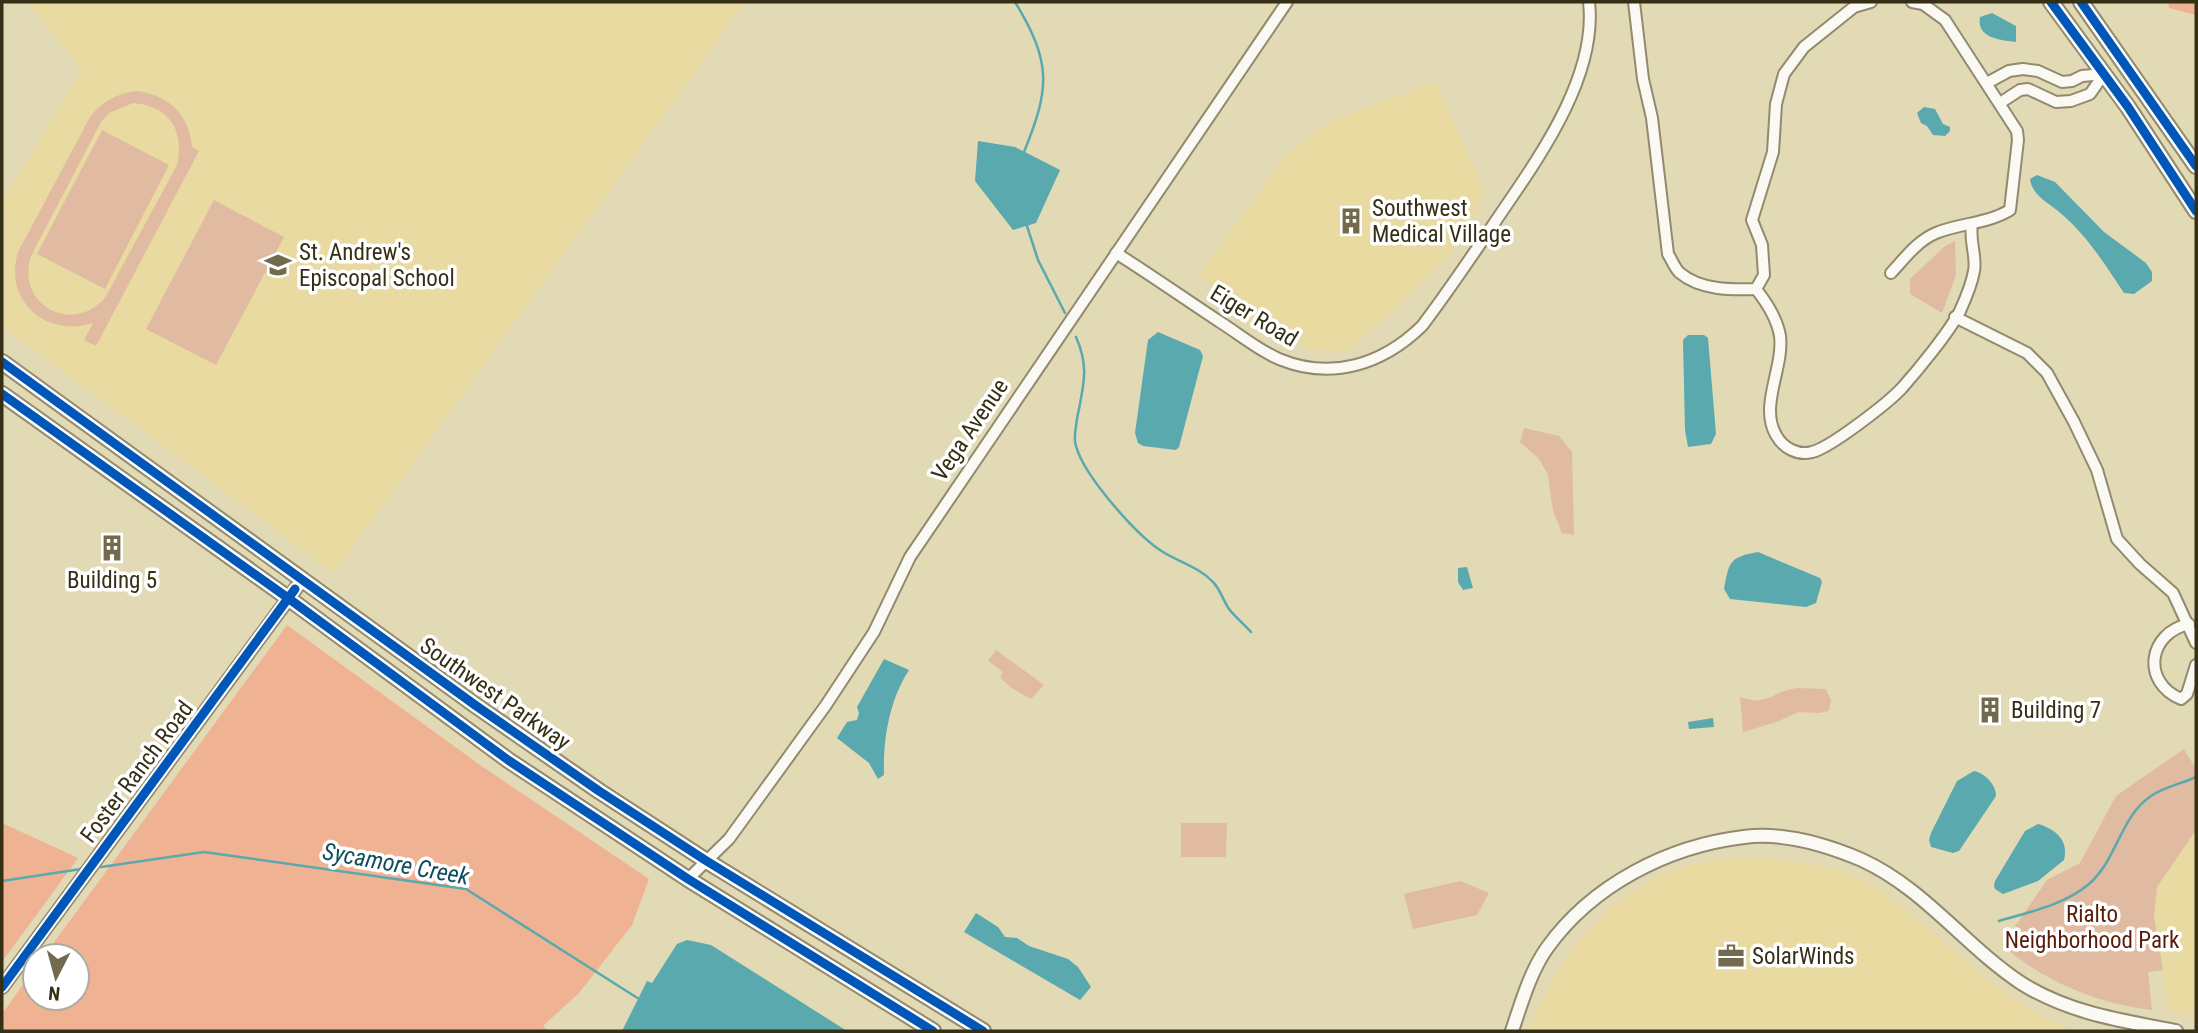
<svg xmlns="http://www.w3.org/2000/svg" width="2198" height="1033" viewBox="0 0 2198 1033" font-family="'Roboto Condensed',sans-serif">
<rect width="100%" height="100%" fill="#e2d9b5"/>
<g fill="#e8daa1">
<polygon points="33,2 745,2 334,573 2,326 2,205 81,69 30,6"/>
<polygon points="1435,81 1484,189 1468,230 1450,254 1349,351 1311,350 1199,276 1286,154 1328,123"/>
<polygon points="2196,830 2196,1017 2169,1012 2154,917 2157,887"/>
<polygon points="1743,857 1796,861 1837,869 1873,886 1898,903 1994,986 2059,1026 2080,1031 1529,1031 1550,984 1575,944 1609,908 1656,877 1694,864"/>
</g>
<g fill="#e1bba1" fill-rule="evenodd">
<path d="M 137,91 C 169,96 189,113 192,147 L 199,151 L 96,346 L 84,340 L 93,323 C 46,338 3,301 18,252 L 90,117 C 103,101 117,93 137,91 ZM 133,103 C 169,106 185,130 177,165 L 105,298 C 73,335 15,305 31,256 L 101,122 L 109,113 Z"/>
<polygon points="102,130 169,165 105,289 37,254"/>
<polygon points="214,200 284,237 216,365 146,329"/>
<polygon points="1955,241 1956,275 1942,313 1910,294 1910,279 1945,246"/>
<polygon points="1524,428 1559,436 1572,452 1574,535 1562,533 1553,511 1548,475 1539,459 1520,442"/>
<polygon points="996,650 1044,685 1031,699 1010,687 1000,677 1003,672 988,661"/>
<path d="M 1797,688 L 1826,689 L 1831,700 L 1829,711 L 1819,713 L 1799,712 L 1776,722 L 1743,732 L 1740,697 C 1769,707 1770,692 1797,688 Z"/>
<path d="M 2184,749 L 2196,769 L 2196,830 L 2157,887 L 2154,917 L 2163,970 L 2148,972 L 2152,1010 C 2097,1004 2043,981 2002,945 L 2047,880 L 2080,863 L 2116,796 Z"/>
<polygon points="1181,823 1227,823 1226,857 1181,857"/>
<polygon points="1460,881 1489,893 1477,915 1413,929 1404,894"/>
</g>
<g fill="#efb394">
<polygon points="2168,2 2196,2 2196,15 2169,8"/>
<polygon points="287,625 480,765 649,879 632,925 579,993 543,1026 549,1031 2,1031 2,1014 35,968 35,998 77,998 77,956 44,956"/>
<polygon points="2,823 78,858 2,962"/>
</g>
<g fill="#59a9af">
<path d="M 1992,13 L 2016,26 L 2016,42 C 2000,40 1976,38 1980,17 Z"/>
<polygon points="1924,107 1935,109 1943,124 1950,127 1950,131 1945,136 1933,135 1927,126 1921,123 1917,113"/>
<polygon points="978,141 1015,147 1060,170 1036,223 1013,230 975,181"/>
<path d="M 2037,175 L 2055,182 L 2104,232 L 2146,263 L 2152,272 L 2152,281 L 2134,294 L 2124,293 C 2104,263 2087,235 2058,211 C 2047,202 2032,195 2030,179 Z"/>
<polygon points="1158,332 1200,350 1203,356 1179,447 1176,450 1143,446 1138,443 1135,433 1148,340"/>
<polygon points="1688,335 1704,335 1708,338 1716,434 1711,444 1688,447 1685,430 1683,340"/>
<path d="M 1758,552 L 1820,578 L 1822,582 L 1816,603 L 1806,607 L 1730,599 L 1724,589 C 1729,561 1730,557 1758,552 Z"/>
<polygon points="1467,567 1473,588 1463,590 1458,582 1458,568"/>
<path d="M 884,659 L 909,670 C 889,701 883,739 884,775 L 878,779 L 869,763 L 837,738 L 847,722 L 857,720 L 859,713 L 857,707 Z"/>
<polygon points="1713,718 1714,727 1689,729 1688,722"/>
<path d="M 1974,771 C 1985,773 1996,785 1996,796 L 1959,851 L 1953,853 L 1931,847 L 1929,840 L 1931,833 L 1957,781 Z"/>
<path d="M 2038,824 C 2056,829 2069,841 2064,860 L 2038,881 L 2003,894 L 1995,889 L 1994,886 L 1995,881 L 2025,831 Z"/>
<polygon points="976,913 998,927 1005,937 1017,938 1029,946 1068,959 1078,967 1091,987 1080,1000 964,932"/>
<polygon points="687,940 711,945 847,1031 622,1031 647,981 652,983 677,944"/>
</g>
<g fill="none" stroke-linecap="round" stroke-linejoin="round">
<g stroke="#59a9af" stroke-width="2.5">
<path d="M 1015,2 C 1052,63 1050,88 1024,152"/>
<polyline points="1026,223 1038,260 1065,313"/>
<path d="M 1076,337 C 1090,368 1083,387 1077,419 C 1076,428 1073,438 1076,446 C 1084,476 1137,536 1163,552 C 1179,562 1199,567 1213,582 C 1220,589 1223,600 1229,609 C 1235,617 1244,624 1251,632"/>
<polyline points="101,867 204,852 466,889 639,999"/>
<polyline points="2,881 81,869"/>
<path d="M 1999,921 C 2029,912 2064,905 2089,884 C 2117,860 2120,817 2151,796 C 2162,788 2183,783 2196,777"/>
</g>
<g stroke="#928a6e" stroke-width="14">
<g id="minor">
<path d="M 1634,2 L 1643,79 L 1652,118 L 1668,254 C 1672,260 1675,269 1680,273 C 1700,290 1731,290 1756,289 L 1764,275 L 1762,245 L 1752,220 L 1773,152 L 1776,104 L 1784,74 L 1804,47 L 1854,7 L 1871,2"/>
<polyline points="1987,83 2009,71 2023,69 2038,71 2062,82 2072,81 2082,76 2104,74"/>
<polyline points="2000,103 2020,90 2028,89 2056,102 2071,101 2090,94 2104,74"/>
<path d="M 1116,253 C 1151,275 1185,299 1220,322 C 1239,334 1258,350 1279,359 C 1332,381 1383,364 1422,326 C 1447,293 1470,259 1493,225 C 1534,164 1598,80 1589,2"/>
<path d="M 1891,273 C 1905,258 1917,241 1936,233 C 1960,223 1987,224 2010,210 L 2018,140 L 2017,131 L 1945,20 L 1923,4 L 1912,2"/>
<path d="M 1756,289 C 1767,303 1777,318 1780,336 C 1784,368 1759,406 1776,435 C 1783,448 1798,456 1812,452 C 1830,448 1888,403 1902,388 C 1918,370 1950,331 1960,311 C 1965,300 1972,283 1974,271 C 1977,256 1969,242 1972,224"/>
<polyline points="1955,317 2027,353 2047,373 2074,422 2097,470 2117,539 2140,564 2173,593 2196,643"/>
<path d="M 2189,624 C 2148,633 2141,682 2181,699 L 2187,694 L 2196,665"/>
<polyline points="688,879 729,839 826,705 874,632 910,557 1287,2"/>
</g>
</g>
<g stroke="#928a6e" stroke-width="16">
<g id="tertiary">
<polyline points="2,987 302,580"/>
<path d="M 1512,1031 C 1521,1004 1530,972 1547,948 C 1592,885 1668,846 1744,837 C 1783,832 1827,845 1862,860 C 1925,889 1964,945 2021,983 C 2068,1013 2123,1021 2176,1031"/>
</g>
</g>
<g stroke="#928a6e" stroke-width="18">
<g id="secondary">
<polyline points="2051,2 2128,107 2196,211"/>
<polyline points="2081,2 2196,166"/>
<polyline points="2,362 475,705 599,791 705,860 983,1031"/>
<polyline points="2,394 288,598 508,760 688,879 933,1031"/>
</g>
</g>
<use href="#minor" stroke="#fbf9f4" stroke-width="10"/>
<use href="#tertiary" stroke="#fbf9f4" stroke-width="12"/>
<use href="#secondary" stroke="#fbf9f4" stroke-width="14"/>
<g stroke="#fff" stroke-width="13">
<g id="cycleway">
<polyline points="2051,2 2128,107 2196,211"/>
<polyline points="2081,2 2196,166"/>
<polyline points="2,362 475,705 599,791 705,860 983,1031"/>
<polyline points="2,394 288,598 508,760 688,879 933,1031"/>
<polyline points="2,987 295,589"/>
</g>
</g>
<use href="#cycleway" stroke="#0057b8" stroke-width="9"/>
</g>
<defs>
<g id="building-bare" transform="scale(2.1)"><path d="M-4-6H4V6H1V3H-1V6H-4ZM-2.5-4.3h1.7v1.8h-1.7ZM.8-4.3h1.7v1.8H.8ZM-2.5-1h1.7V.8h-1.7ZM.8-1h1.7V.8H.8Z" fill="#726a4d" stroke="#fff" stroke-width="2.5" paint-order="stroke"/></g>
<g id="school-bare" transform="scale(2.1)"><path d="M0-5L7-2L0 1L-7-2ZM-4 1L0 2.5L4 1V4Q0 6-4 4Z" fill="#726a4d" stroke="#fff" stroke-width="2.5" paint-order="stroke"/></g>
<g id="office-bare" transform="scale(2.1)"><path d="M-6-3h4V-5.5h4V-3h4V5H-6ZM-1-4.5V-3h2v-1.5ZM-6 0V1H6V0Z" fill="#726a4d" stroke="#fff" stroke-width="2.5" paint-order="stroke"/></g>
</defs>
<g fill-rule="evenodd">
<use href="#building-bare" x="1351" y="221"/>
<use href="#school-bare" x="278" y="265"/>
<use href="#building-bare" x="112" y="548"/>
<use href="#building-bare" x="1990" y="710"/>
<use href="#office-bare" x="1731" y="956"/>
</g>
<g text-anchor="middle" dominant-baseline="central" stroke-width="7" stroke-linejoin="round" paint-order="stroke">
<g font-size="23" fill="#352f15" stroke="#fff" text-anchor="start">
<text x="1372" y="208">Southwest<tspan x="1372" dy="26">Medical Village</tspan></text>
<text x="299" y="252">St. Andrew's<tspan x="299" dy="26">Episcopal School</tspan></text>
<text x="112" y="580" text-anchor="middle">Building 5</text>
<text x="2011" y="710">Building 7</text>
<text x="1752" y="956">SolarWinds</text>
</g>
<g font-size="23" fill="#352f15" stroke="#fff">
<text transform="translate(1254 316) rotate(31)">Eiger Road</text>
<text transform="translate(970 430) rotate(-56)">Vega Avenue</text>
<text transform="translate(495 694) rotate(35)">Southwest Parkway</text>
<text transform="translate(137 772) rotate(-53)">Foster Ranch Road</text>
</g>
<g font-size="23" fill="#591b0a" stroke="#fff">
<text x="2092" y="914">Rialto<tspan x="2092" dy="26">Neighborhood Park</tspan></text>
</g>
<g font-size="24" font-style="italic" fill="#0e4d5a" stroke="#fff">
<text transform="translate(396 864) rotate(10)">Sycamore Creek</text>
</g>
</g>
<rect width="2198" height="1033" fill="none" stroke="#352f15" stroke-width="7"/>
<g transform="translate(56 977) rotate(186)"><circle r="33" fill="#ffffff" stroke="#aeaca1" stroke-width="2"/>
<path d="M0-5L12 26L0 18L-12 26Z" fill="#726a4d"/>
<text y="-10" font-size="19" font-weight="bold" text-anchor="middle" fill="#352f15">N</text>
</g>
</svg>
